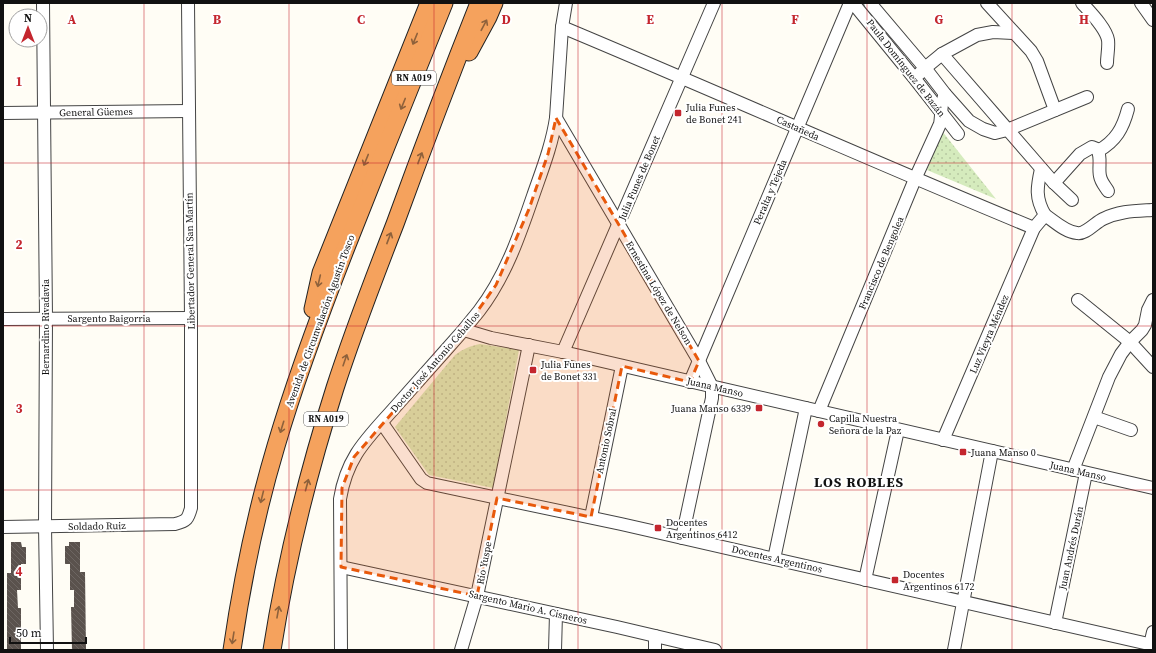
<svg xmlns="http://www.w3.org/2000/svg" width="1156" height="653" viewBox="0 0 1156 653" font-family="'Source Serif 4',serif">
<defs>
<pattern id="green-dots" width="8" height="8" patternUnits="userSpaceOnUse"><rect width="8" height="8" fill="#d5ebbd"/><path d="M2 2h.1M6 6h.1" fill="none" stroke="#b6c8a1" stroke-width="1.8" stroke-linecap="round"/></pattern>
<pattern id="building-back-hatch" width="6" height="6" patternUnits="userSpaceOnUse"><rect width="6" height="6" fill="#5a524d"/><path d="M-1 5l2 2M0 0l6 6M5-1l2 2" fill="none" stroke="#6d6662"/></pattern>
</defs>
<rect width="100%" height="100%" fill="#fffdf5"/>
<g fill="url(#green-dots)">
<polygon points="942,131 996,199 927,170"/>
<path d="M 480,344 L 519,350 L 493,488 L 429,475 L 395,427 L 455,355 C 463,349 470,346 480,344 Z"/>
</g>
<g fill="url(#building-back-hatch)">
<polygon points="11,542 21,542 22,547 26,547 26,564 21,564 21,590 17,590 18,608 21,608 21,650 7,650 7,573 11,573"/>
<polygon points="69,542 80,542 80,572 85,572 86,650 72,650 71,607 74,607 74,590 70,590 70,564 65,564 65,546 69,546"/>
</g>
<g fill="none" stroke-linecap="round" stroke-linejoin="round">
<g stroke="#444" stroke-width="14">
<g id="minor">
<polyline points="43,3 46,318 45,526 47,650"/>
<polyline points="853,3 915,79 958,134"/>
<polyline points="870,3 925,68 945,94 969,121 983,129 995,133 1007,130 1087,97"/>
<polyline points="987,3 1031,51 1037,61 1055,110"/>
<path d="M 1082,3 C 1090,12 1106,28 1108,40 C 1109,47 1107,55 1107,63"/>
<polyline points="1141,3 1153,20"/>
<path d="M 562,27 C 720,93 876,163 1034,228"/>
<polyline points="942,54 1054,183 1072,200"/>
<polyline points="919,74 925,68 942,54 977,35 993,32 1013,33"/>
<polyline points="3,113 188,111"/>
<polyline points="556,118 699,361 712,387 712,398 682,538"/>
<path d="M 1098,151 C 1116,141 1123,128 1128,109"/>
<path d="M 1054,183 L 1080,154 L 1092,147 L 1097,149 C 1102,157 1098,167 1100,176 C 1101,182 1105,186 1108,191"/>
<path d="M 1045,215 C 1054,221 1065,232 1077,233 C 1085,235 1096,222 1103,219 C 1119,211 1135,211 1152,210"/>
<polyline points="1078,300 1130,342 1153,367"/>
<polyline points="3,319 191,318"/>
<polyline points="464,330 491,338 563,352 1153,488"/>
<polyline points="563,352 714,3"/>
<polyline points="690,382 850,3"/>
<path d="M 819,411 L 915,179 L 940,124 C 942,114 940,104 945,94"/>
<polyline points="1094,417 1131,430"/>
<polyline points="382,423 421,479 427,483 621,524 1153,645"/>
<path d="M 943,440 L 1034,228 L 1045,215 C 1035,198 1037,187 1041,169"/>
<polyline points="1073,470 1109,377 1121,354 1130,342 1142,330 1145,325 1148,310 1153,300"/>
<polyline points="591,517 622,366"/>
<path d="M 3,527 L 175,524 C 187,521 188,519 191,508 L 191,318 L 188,3"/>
<polyline points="774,559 806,408"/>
<polyline points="341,567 617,627 715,650"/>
<polyline points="865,580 898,430"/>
<polyline points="1055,623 1086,473"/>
<polyline points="655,636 655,650"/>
<polyline points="1150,645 1153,632"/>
<path d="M 341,650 L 340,499 C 347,455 369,437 397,405 C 413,387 429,369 445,351 C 457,338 468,325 479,311 C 505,277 519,237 533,196 C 542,170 552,145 556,118 L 562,27 L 566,3"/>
<polyline points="461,650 477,596 529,345"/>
<polyline points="555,650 556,614"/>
<polyline points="954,650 992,451"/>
</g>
</g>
<g stroke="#222" stroke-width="19">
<g id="highway">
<polyline points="469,52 488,17 494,3"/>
<polyline points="313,309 321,273 429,3"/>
<path d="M 232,650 C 242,581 256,513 276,446 C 296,378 321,311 347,245 C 379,164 411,84 444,3"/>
<path d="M 272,650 C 286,561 308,473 335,388 C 353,332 374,278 395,224 C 422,150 450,76 479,3"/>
</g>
</g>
<use href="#minor" stroke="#fff" stroke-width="12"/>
<use href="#highway" stroke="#f5a25d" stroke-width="17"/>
</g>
<defs><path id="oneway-shaft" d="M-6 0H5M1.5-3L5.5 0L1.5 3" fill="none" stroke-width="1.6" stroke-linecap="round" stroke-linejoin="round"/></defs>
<g stroke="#8e613b">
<use href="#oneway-shaft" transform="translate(484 25) rotate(-62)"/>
<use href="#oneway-shaft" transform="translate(415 39) rotate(112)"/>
<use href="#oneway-shaft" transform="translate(403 104) rotate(112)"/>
<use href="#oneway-shaft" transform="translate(420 158) rotate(-69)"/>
<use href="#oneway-shaft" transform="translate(366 160) rotate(112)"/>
<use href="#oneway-shaft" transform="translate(389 238) rotate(-69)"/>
<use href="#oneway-shaft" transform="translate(319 281) rotate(103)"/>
<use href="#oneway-shaft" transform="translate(345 360) rotate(-71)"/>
<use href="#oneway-shaft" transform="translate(282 427) rotate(107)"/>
<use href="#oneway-shaft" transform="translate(307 485) rotate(-75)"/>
<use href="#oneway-shaft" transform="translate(262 497) rotate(104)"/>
<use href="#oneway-shaft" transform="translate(278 612) rotate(-80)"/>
<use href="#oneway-shaft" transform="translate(233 638) rotate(99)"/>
</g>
<path fill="#e8590c" fill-opacity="0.2" stroke="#e8590c" stroke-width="3" stroke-dasharray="8 5" stroke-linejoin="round" d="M 556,118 L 699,361 L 690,382 L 622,366 L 591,517 L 497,498 L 477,596 L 341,567 L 342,488 L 354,457 L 464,330 L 496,285 L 529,209 L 548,154 Z"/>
<path fill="none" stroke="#c4262e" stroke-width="1" stroke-opacity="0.55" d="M 144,3 L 144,650M 289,3 L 289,650M 434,3 L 434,650M 578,3 L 578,650M 722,3 L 722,650M 867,3 L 867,650M 1012,3 L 1012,650M 3,163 L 1153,163M 3,326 L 1153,326M 3,490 L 1153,490"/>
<g fill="#c4262e" stroke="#fff" stroke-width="1.5">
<rect x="674" y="109" width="8" height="8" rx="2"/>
<rect x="529" y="366" width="8" height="8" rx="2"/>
<rect x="755" y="404" width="8" height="8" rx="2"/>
<circle cx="821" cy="424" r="4"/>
<rect x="959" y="448" width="8" height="8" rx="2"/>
<rect x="654" y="524" width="8" height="8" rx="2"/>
<rect x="891" y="576" width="8" height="8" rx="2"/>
</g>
<g text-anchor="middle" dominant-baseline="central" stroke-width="4" stroke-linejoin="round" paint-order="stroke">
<g fill="#fff" stroke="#585858" stroke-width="1">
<rect x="392" y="71" width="44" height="14" rx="3"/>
<rect x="304" y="412" width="44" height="14" rx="3"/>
</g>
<g font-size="9" font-weight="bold" fill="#111">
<text x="414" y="78">RN A019</text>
<text x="326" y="419">RN A019</text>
</g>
<g font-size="10" fill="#111" stroke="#fff">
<text transform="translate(906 68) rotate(52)">Paula Domínguez de Bazán</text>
<text transform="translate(96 112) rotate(-1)">General Güemes</text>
<text transform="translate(798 128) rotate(24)">Castañeda</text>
<text transform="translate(639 178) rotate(-67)">Julia Funes de Bonet</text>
<text transform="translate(770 192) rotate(-67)">Peralta y Tejeda</text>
<text transform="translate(190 261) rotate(-91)">Libertador General San Martín</text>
<text transform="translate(881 263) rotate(-67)">Francisco de Bengolea</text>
<text transform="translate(659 293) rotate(59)">Ernestina López de Nelson</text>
<text x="109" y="318">Sargento Baigorria</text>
<text transform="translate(320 321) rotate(-70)">Avenida de Circunvalación Agustín Tosco</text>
<text transform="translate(45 327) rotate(-90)">Bernardino Rivadavia</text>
<text transform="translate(989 334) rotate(-67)">Luz Vieyra Méndez</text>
<text transform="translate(435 362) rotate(-49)">Doctor José Antonio Ceballos</text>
<text transform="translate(715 387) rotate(13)">Juana Manso</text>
<text transform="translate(606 441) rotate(-78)">Antonio Sobral</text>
<text transform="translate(1078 471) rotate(13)">Juana Manso</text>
<text transform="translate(97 526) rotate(-1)">Soldado Ruiz</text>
<text transform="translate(1071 548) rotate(-78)">Juan Andrés Durán</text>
<text transform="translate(777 559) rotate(13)">Docentes Argentinos</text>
<text transform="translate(484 563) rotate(-79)">Río Yuspe</text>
<text transform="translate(528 607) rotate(13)">Sargento Mario A. Cisneros</text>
</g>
<g font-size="10" fill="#111" stroke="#fff" text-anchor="start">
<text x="686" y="107">Julia Funes<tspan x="686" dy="12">de Bonet 241</tspan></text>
<text x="541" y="364">Julia Funes<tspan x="541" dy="12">de Bonet 331</tspan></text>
<text x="751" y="408" text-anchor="end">Juana Manso 6339</text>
<text x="829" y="418">Capilla Nuestra<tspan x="829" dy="12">Señora de la Paz</tspan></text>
<text x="971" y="452">Juana Manso 0</text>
<text x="666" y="522">Docentes<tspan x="666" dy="12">Argentinos 6412</tspan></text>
<text x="903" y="574">Docentes<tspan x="903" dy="12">Argentinos 6172</tspan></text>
</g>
<g font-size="14" font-weight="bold" letter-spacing="1" fill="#111" stroke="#fff">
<text x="859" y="482">LOS ROBLES</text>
</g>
</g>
<g font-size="13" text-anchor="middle" font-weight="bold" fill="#c4262e" stroke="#fff" stroke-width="4" stroke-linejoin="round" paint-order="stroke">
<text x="72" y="24">A</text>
<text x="217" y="24">B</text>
<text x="361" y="24">C</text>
<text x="506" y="24">D</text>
<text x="650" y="24">E</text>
<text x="795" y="24">F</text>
<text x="939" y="24">G</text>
<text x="1084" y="24">H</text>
<text x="19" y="86">1</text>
<text x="19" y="249">2</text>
<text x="19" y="413">3</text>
<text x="19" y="576">4</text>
</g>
<rect width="1156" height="653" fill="none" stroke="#111111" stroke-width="8"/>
<g transform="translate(28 28)"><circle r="19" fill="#ffffff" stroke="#a0a0a0"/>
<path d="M0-3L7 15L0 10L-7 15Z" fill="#c4262e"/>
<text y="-6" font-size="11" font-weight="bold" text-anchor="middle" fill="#111111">N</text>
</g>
<path d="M10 637v6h76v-6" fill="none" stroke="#111111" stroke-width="2"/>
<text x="16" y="637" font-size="12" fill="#111111" stroke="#ffffff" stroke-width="3" paint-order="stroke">50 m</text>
</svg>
